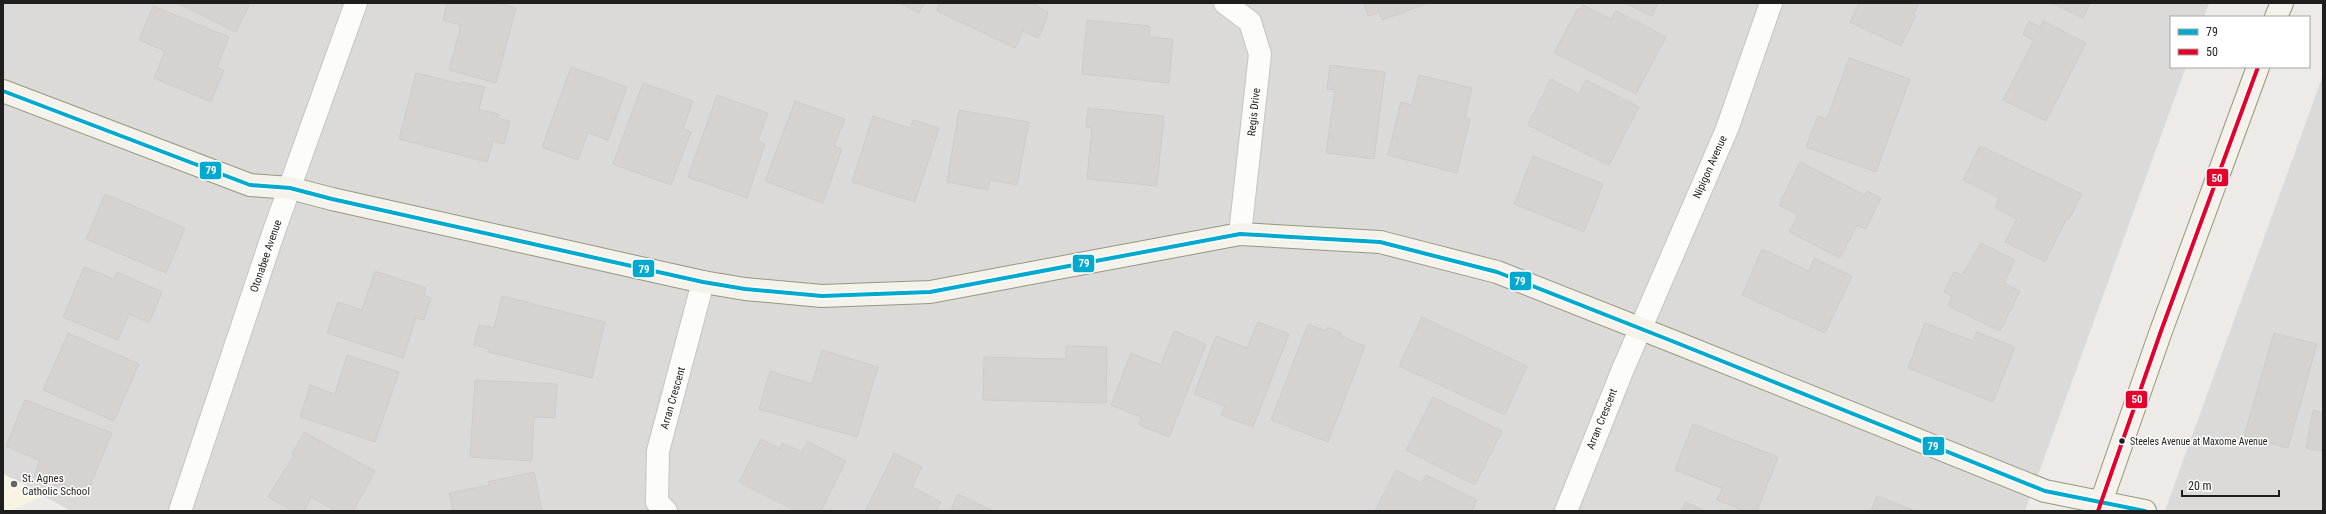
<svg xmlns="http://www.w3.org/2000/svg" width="2326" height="514" viewBox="0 0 2326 514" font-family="'Roboto Condensed',sans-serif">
<rect width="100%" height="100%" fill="#edeae7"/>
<g fill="#dcdad8">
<polygon points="3,3 2209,3 2204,17 2171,17 2171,67 2186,67 2025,511 71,511 3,474"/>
<polygon points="2323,75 2323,511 2165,511 2184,458"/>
</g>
<polygon fill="#f7f4e2" points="3,474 45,495 10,511 3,511"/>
<g fill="#d5d2d0" stroke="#d0cbc8">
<polygon points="177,3 250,3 236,32"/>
<polygon points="447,3 498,3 516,8 496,83 449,70 461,25 443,20"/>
<polygon points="899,3 924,3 919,13"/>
<polygon points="940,3 1036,3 1035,5 1048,12 1046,21 1038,38 1023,31 1015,48 937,11"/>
<polygon points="1364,3 1425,3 1426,4 1382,20 1379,12 1368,16"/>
<polygon points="1625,3 1658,3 1652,16"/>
<polygon points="1859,3 1919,3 1913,14 1916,16 1901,46 1850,22"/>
<polygon points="2052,3 2090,3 2083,18"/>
<polygon points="1583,5 1611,19 1616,11 1666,37 1636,94 1554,53 1578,8 1580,10"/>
<polygon points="153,6 229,37 217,67 224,70 211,102 154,78 165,51 139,40"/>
<polygon points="1087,20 1150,26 1149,37 1173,39 1169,83 1082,74"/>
<polygon points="2029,21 2040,27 2043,21 2086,43 2046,121 2003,100 2034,40 2023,35"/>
<polygon points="1849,58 1910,79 1876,172 1806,147 1818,116 1827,119"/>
<polygon points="1330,65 1385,72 1374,159 1326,153 1335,90 1327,89"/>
<polygon points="571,67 627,87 608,140 588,133 578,160 542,147"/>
<polygon points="416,73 461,84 462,82 485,87 479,109 499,114 498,118 510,121 504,144 493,141 487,162 399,139"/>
<polygon points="1419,75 1472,88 1465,118 1470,119 1457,173 1388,155 1401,102 1412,105"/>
<polygon points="1551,79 1579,94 1586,80 1639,107 1609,165 1528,125"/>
<polygon points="643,83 693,101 683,129 691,132 671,185 613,164"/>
<polygon points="717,95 768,113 758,141 765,144 747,198 688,177"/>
<polygon points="795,101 845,119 834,146 842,149 823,203 765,181"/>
<polygon points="1088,108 1164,116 1157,186 1087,179 1092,128 1086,127"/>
<polygon points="959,110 1029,122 1017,185 990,180 988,190 947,182"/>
<polygon points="873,116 910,128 913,120 939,128 915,202 852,182"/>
<polygon points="1980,146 2082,194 2069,219 2067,218 2045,262 2005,242 2017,219 1995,208 1999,198 1963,180"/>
<polygon points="1533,156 1603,184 1584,232 1514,204"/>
<polygon points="1800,162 1865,195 1867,191 1881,198 1866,229 1857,225 1840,258 1789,232 1798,215 1779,205"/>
<polygon points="105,194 185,228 166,273 86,239"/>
<polygon points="1981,243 2015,260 2004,283 2020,291 2000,331 1948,306 1952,296 1944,292 1954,272 1962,275"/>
<polygon points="1762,249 1809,271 1814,258 1852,276 1825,333 1742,295"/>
<polygon points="84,267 114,279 117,272 162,292 149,323 129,314 118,340 63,317"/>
<polygon points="375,271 426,288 424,295 431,298 424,320 416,318 403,358 327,333 338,302 362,310"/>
<polygon points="502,296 605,322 592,378 489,352 489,349 474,345 479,325 494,328"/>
<polygon points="1422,317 1527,366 1505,415 1399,366"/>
<polygon points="1258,322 1289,334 1253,427 1221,415 1225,406 1194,394 1216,336 1247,348"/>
<polygon points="1925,323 1973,341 1977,332 2015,347 1993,402 1908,368"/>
<polygon points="1308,324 1326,331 1327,327 1342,333 1341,336 1365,346 1328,442 1271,420"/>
<polygon points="1174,331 1206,344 1169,437 1139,425 1141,417 1111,405 1131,353 1161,365"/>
<polygon points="68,333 139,364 114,421 43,390"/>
<polygon points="2274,333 2317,344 2288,448 2244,436"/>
<polygon points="1066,346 1107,347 1106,403 983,400 984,357 1066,359"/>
<polygon points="822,350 878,367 857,437 759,409 770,371 812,384"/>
<polygon points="347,355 399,372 375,442 300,417 310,385 335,394"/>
<polygon points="475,380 557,384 555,418 534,417 532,461 470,457"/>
<polygon points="1433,397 1502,431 1475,485 1406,450"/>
<polygon points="25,400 112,433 85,498 34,476 40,461 6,446"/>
<polygon points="2313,410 2323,413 2323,451 2306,448"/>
<polygon points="1693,424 1778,457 1757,511 1745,511 1717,500 1722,488 1675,470"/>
<polygon points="304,432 375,471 353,511 336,511 311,497 304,511 293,511 268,497 294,455 292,454"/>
<polygon points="761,439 780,449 782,443 802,452 807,441 846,461 821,511 797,511 739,482"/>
<polygon points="894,453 922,467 912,487 941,502 937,509 940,511 865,511"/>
<polygon points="1396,470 1422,483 1426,475 1477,500 1472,511 1375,511"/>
<polygon points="534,472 542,511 453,511 449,493 489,485 488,482"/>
<polygon points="958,494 993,511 950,511"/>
<polygon points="1877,496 1915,511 1871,511"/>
<polygon points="1686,502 1705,511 1681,511"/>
</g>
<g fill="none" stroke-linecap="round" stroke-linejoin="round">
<g stroke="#c5c4c3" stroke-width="24">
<g id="street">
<polyline points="1225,3 1250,22 1260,54 1240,234"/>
<polyline points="180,511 274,231 356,3"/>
<polyline points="666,511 657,502 658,451 703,282"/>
<polyline points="1566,511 1623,369 1727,129 1771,3"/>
</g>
</g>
<g stroke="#98967e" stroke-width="24">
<g id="secondary">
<polyline points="2276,17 2282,3"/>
<polyline points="3,91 250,185 290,188 332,199 703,282 745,289 822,296 930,292 1240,234 1380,242 1497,272 1677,343 2045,491 2145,511"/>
<polyline points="2098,511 2161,331 2258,67"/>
</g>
</g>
<use href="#street" stroke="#fcfcfb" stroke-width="22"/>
<use href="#secondary" stroke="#f4f2ea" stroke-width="22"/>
<g stroke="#fff" stroke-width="7">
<polyline id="bus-1" points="3,91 250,185 290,188 332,199 703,282 745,289 822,296 930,292 1240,234 1380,242 1497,272 1677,343 2045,491 2145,511"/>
</g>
<g stroke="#fff" stroke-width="7">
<polyline id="bus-2" points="2098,511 2161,331 2258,67"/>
</g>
<use href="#bus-1" stroke="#00a9ce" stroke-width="4"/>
<use href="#bus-2" stroke="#e4002b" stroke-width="4"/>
</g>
<circle fill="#1e1e1e" stroke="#fff" stroke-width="1.5" cx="2122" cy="441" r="3.5"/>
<circle fill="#666564" stroke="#fff" stroke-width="1.5" cx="14" cy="484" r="4"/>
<g text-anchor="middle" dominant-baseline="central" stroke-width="3" stroke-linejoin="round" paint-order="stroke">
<g font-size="10" fill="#1e1e1e" stroke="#fff" text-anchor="start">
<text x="2130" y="441">Steeles Avenue at Maxome Avenue</text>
</g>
<g font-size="11" fill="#1e1e1e" stroke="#fff">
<text transform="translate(1254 112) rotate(-84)">Regis Drive</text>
<text transform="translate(1710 167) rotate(-66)">Nipigon Avenue</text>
<text transform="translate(266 256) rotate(-71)">Otonabee Avenue</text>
<text transform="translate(673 398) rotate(-74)">Arran Crescent</text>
<text transform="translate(1602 419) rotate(-68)">Arran Crescent</text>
</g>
<g font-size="11" fill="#1e1e1e" stroke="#fff" text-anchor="start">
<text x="22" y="478">St. Agnes<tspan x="22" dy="13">Catholic School</tspan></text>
</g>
</g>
<g stroke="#fff" stroke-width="1.5">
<rect x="199" y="161" width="23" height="19" rx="4" fill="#00a9ce"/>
<rect x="2206" y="168" width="23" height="19" rx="4" fill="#e4002b"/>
<rect x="1072" y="254" width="23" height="19" rx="4" fill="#00a9ce"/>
<rect x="632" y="259" width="23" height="19" rx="4" fill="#00a9ce"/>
<rect x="1509" y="271" width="23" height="20" rx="4" fill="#00a9ce"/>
<rect x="2125" y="390" width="23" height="19" rx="4" fill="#e4002b"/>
<rect x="1922" y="436" width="23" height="20" rx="4" fill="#00a9ce"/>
</g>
<g font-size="11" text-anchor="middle" font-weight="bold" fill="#fff">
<text x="211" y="174">79</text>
<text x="2217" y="182">50</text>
<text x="1084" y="267">79</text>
<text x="644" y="273">79</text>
<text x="1520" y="285">79</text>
<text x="2137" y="403">50</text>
<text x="1933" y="450">79</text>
</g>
<rect width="2326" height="514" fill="none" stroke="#1e1e1e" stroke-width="8"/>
<rect x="2170" y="16" width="140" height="52" fill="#ffffff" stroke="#a5a5a5"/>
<rect x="2178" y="29" width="20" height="6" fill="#00a9ce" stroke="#a5a5a5"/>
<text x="2206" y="36" font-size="12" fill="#1e1e1e">79</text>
<rect x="2178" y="49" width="20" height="6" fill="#e4002b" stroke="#a5a5a5"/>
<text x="2206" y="56" font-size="12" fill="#1e1e1e">50</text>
<path d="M2182 490v6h97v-6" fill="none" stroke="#1e1e1e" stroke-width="2"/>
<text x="2188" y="490" font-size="12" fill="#1e1e1e" stroke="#ffffff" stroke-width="3" paint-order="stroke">20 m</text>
</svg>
